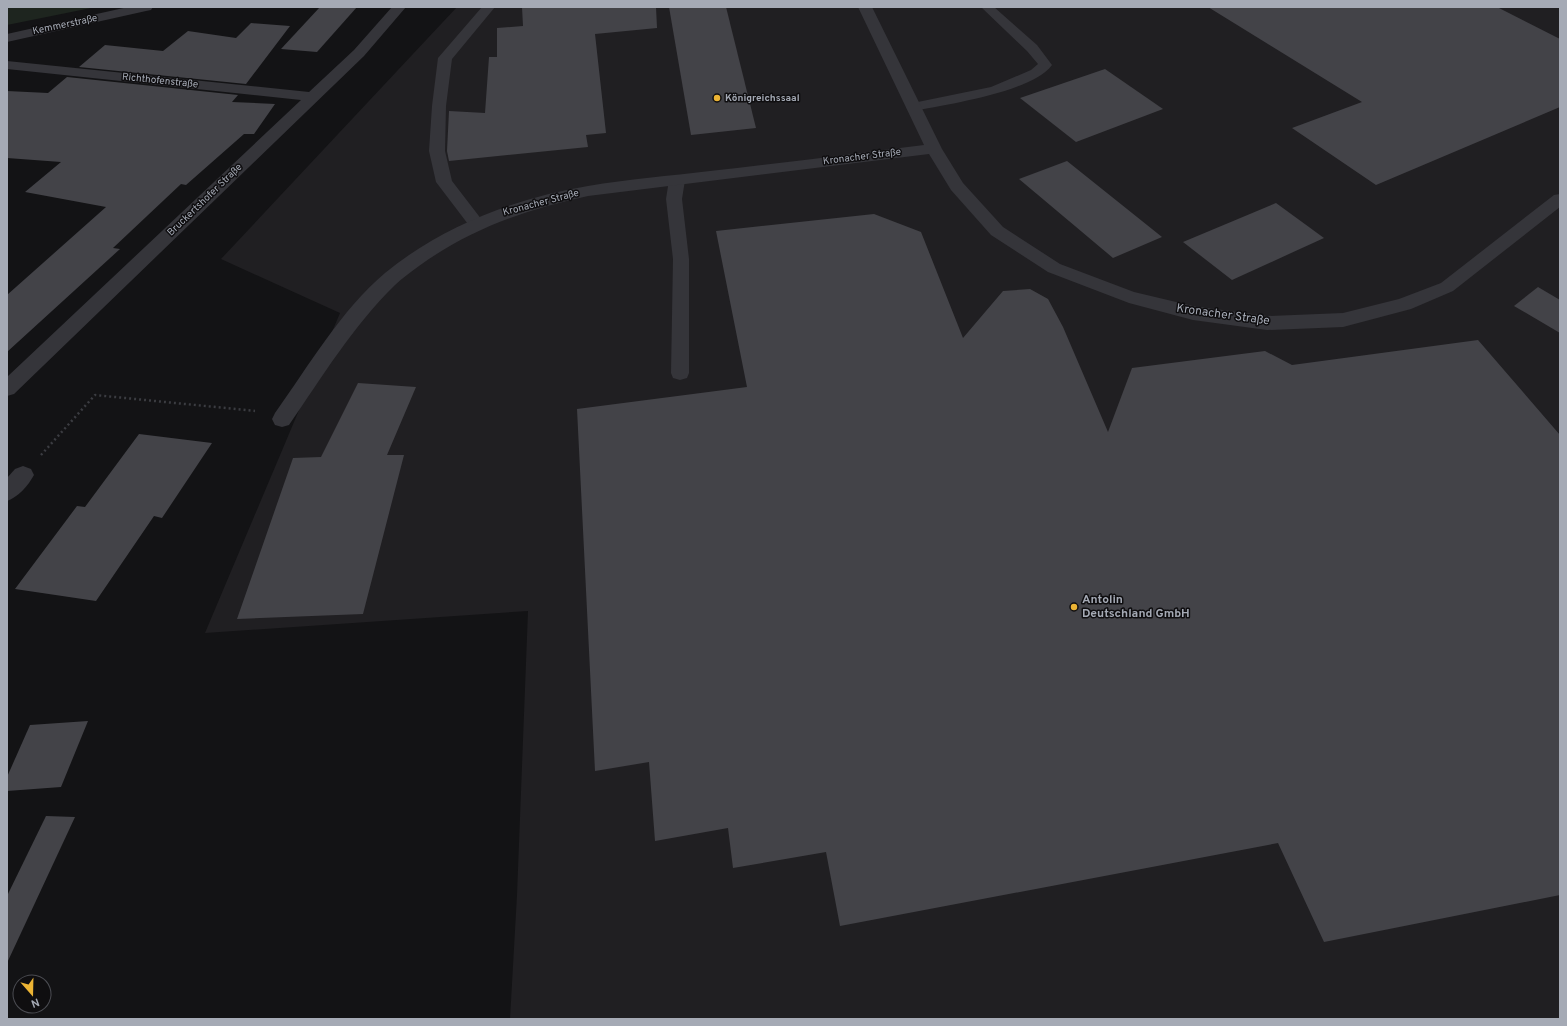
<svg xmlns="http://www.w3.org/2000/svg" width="1567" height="1026" viewBox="0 0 1567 1026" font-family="Overpass,sans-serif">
<rect width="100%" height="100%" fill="#131315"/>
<polygon fill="#201f22" points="457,7 1560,7 1560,1019 510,1019 517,895 528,611 205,633 340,313 221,259"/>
<polygon fill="#1e251f" points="7,7 96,7 7,25"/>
<g fill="#434348">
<polygon points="320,7 357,7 317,52 281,49"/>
<polygon points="522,7 656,7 657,28 595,34 606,133 586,135 588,147 449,161 447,151 449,111 485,113 489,57 497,57 497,28 523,26"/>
<polygon points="669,7 726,7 756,128 691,135"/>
<polygon points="1208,7 1497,7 1560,39 1560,107 1376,185 1292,128 1362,102"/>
<polygon points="251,23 290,26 246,84 79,67 105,45 163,51 188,31 236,38"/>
<polygon points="1105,69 1163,109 1076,142 1020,98"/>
<polygon points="67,77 238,95 232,102 275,104 254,134 244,134 186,185 181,184 113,248 120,249 7,352 7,295 106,207 25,192 61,162 7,158 7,91 48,93"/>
<polygon points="1067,161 1162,237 1113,258 1019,179"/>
<polygon points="1276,203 1324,238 1232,280 1183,242"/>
<polygon points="874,214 921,232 963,338 1003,291 1030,289 1048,299 1063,327 1108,432 1132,368 1265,351 1292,365 1478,340 1560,435 1560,895 1324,942 1278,843 840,926 826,852 733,868 728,828 655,841 649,762 595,771 577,409 747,387 716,231"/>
<polygon points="1538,287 1560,300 1560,333 1514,306"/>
<polygon points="358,383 416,387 387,455 404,455 363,614 237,619 293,458 321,457"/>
<polygon points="139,434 212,443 162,518 154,516 96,601 15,589 77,506 85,507"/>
<polygon points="88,721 61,787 7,791 7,777 30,725"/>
<polygon points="46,816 75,817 7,963 7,896"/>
</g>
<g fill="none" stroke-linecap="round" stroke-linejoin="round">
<polyline stroke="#3b3c41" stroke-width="2.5" stroke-dasharray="2 3" stroke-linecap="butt" points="41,455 95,395 255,411"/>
<g fill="#35353a" fill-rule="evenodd">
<polygon points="482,7 495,7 452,59 446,106 445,151 452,181 485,224 483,228 477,229 471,228 436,182 429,151 432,106 438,58"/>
<path d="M 981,7 L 994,7 L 1037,45 L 1052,65 C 1033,92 945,105 913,111 L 908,110 L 906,107 L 908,104 L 991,87 L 1031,70 L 1038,64 L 1027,51 Z"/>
<polygon points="677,175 683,177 685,180 682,199 689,259 689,373 687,378 680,380 673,378 671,373 673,259 666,199 669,180 671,177"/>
</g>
<g fill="#35353a" fill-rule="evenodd">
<polygon points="128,7 153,7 151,10 146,11 7,42 7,34"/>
<polygon points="392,7 406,7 364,56 14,394 7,396 7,377 301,100 7,69 7,61 309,92 354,50"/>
<path d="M 858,7 L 872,7 L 942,149 L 963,183 L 1003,227 L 1060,264 L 1134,292 L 1193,306 L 1267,316 L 1343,313 L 1399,299 L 1441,283 L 1554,195 L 1560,194 L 1560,207 L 1453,291 L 1411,309 L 1343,327 L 1267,330 L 1193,320 L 1129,303 L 1048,272 L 991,235 L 951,190 L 929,154 L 588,196 C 527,209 470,229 419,266 C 411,272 402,278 395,285 C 353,326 322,377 289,425 L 282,427 L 275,425 L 272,419 L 275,413 C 308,367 341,310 385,273 C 442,226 516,198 588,186 C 628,179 670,176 710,171 C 781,163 853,154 924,145 Z"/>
<path d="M 23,466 L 31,469 L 34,475 C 28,486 18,497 7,501 L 7,478 L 15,469 Z"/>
</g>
</g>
<g fill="#ecb434" stroke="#0f0e10" stroke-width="1.5">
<circle cx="717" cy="98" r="4"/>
<circle cx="1074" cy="607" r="4"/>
</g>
<g text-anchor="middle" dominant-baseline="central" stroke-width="3" stroke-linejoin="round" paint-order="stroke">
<g font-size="10" fill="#a5aab5" stroke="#0f0e10">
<text transform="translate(65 25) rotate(-12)">Kemmerstraße</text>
<text transform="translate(160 81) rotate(6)">Richthofenstraße</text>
<text transform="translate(862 157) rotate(-7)">Kronacher Straße</text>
<text transform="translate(205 200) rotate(-44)">Bruckertshofer Straße</text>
<text transform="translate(541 203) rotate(-15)">Kronacher Straße</text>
</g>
<g font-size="10" font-weight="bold" fill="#a5aab5" stroke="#0f0e10" text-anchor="start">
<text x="725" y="98">Königreichssaal</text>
</g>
<g font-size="12" fill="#a5aab5" stroke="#0f0e10">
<text transform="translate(1223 315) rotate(8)">Kronacher Straße</text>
</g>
<g font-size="12" font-weight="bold" fill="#a5aab5" stroke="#0f0e10" text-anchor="start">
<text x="1082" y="600">Antolin<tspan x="1082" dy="14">Deutschland GmbH</tspan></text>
</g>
</g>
<rect width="1567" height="1026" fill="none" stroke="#a5aab5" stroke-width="16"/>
<g transform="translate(32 994) rotate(160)"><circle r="19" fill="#0f0e10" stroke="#4b4c52"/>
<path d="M0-3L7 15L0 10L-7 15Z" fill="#ecb434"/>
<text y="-6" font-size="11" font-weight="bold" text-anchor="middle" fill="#a5aab5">N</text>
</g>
</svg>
